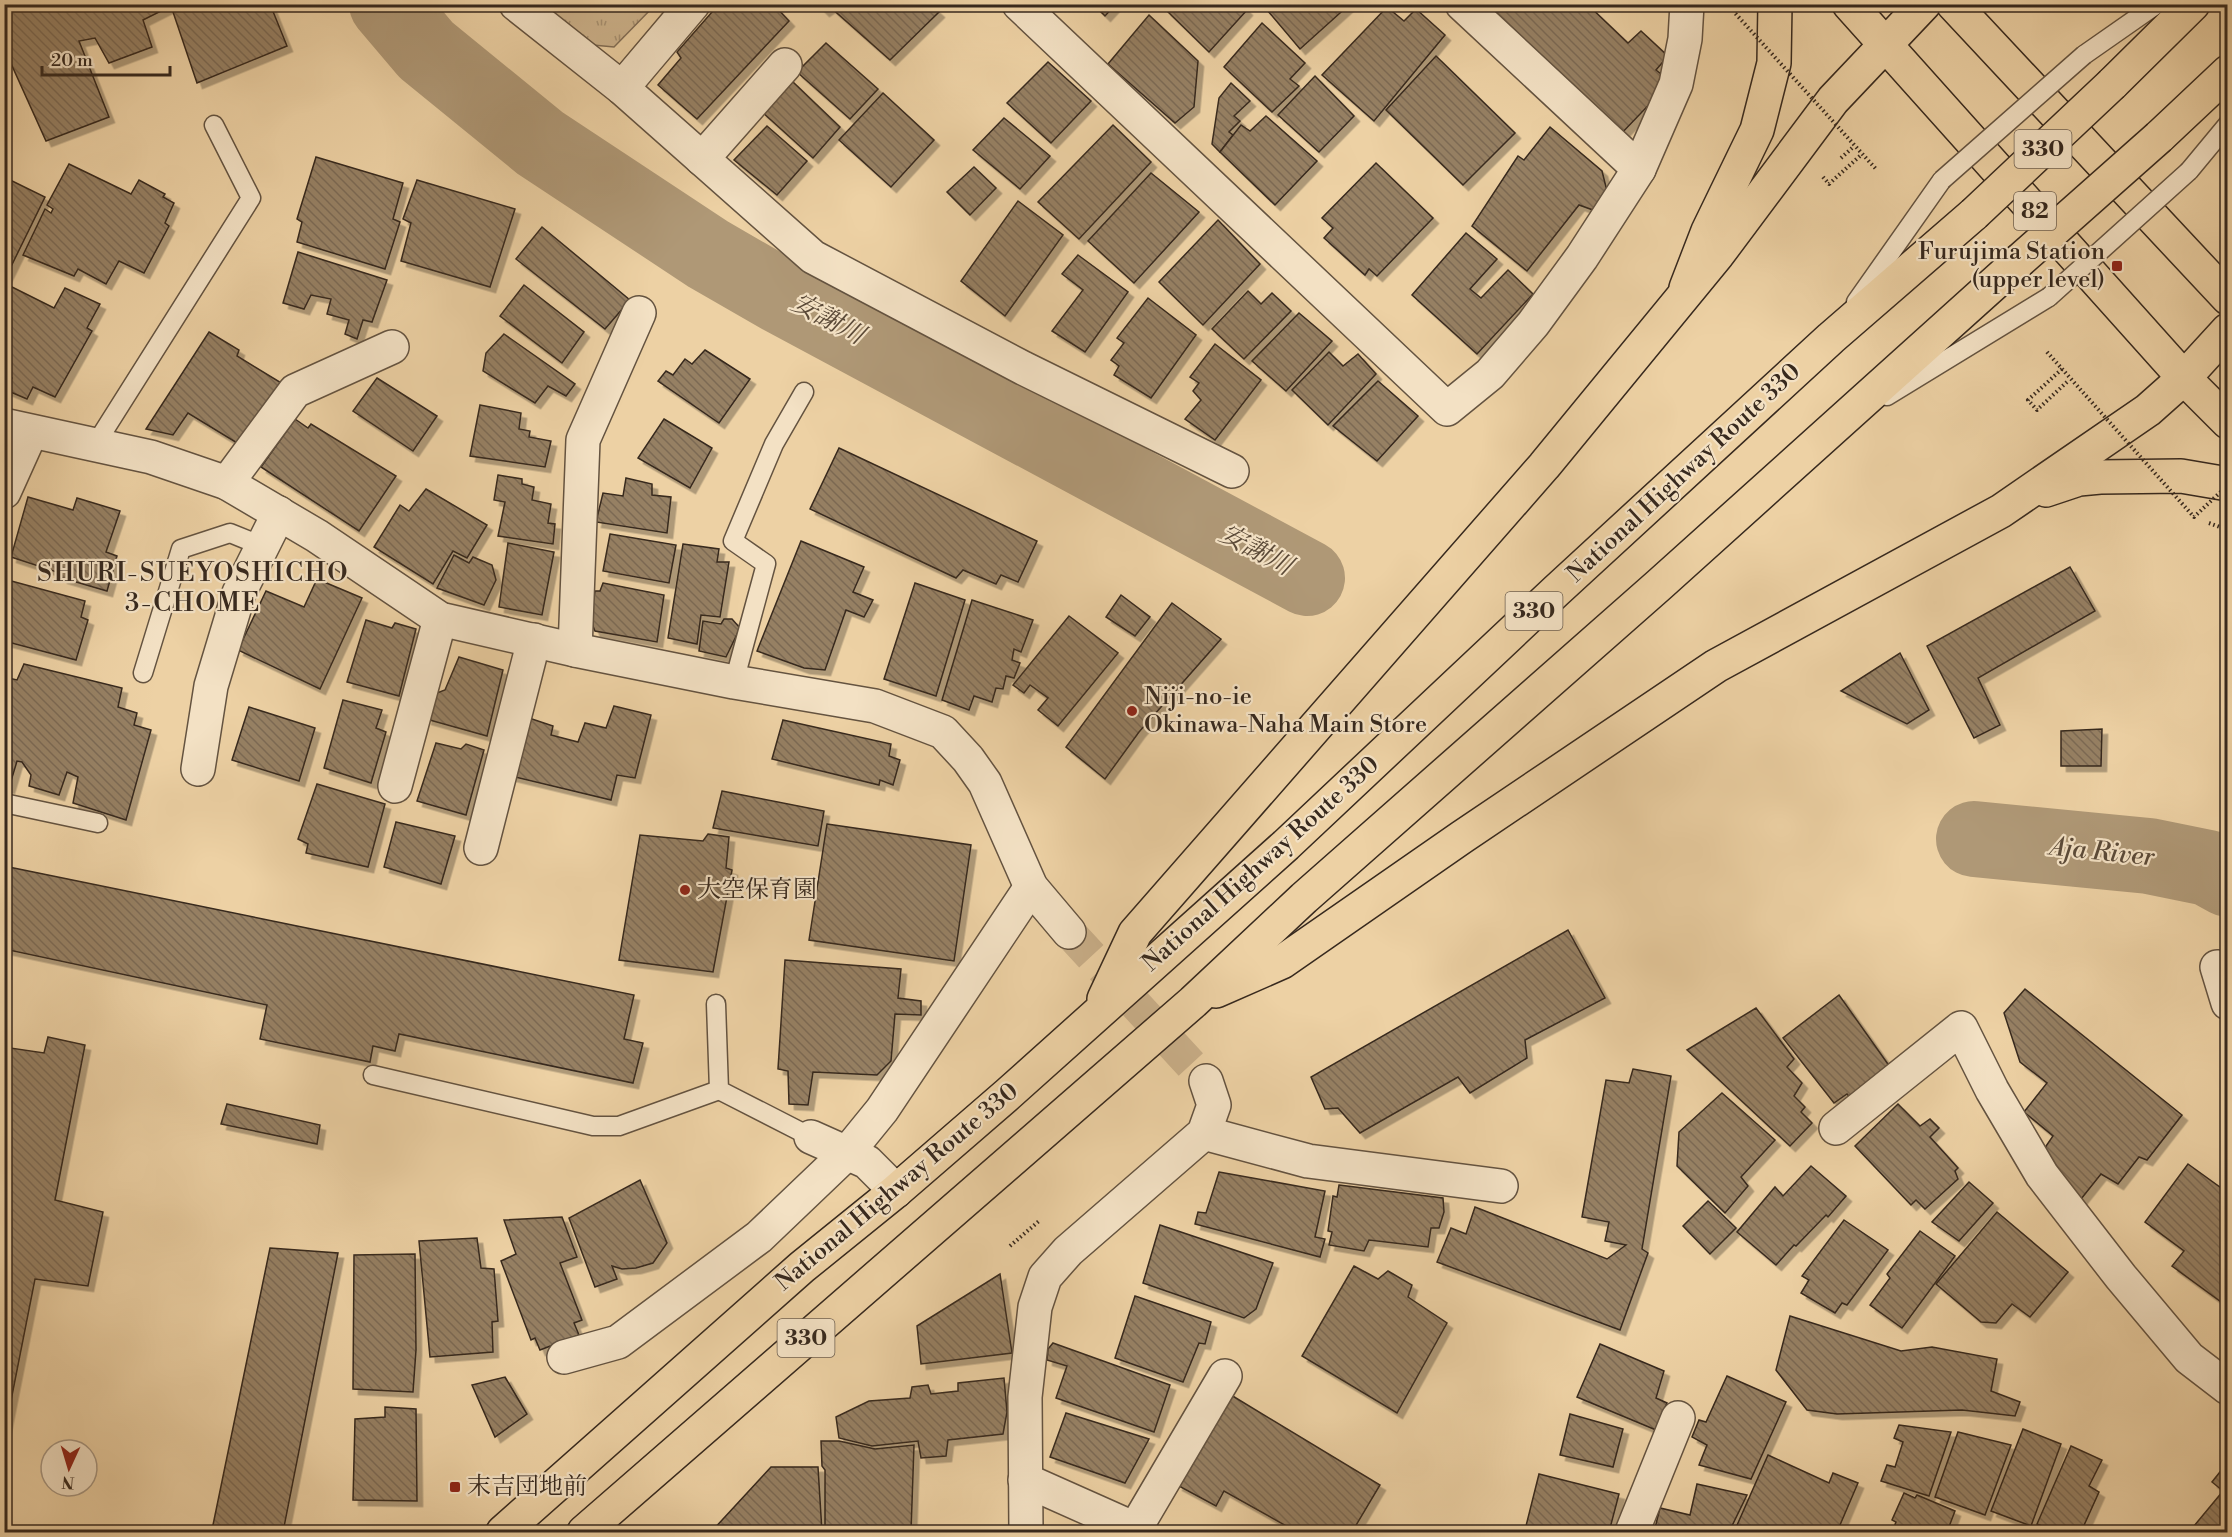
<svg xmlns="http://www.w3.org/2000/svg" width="2232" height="1537" viewBox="0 0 2232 1537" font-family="'Libre Bodoni','Noto Serif JP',serif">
<defs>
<pattern id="park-tufts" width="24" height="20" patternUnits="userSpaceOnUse" patternTransform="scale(1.5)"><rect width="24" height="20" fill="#ceb48d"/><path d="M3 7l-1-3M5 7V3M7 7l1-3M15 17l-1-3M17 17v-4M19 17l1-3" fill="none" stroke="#a89273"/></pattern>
<pattern id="building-back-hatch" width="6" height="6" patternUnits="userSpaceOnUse" patternTransform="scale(1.5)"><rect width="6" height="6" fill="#968064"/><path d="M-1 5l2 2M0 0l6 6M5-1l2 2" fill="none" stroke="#7b6952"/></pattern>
<filter id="shadow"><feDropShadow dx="5.5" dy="5.5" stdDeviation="0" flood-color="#0004"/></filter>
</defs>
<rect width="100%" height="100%" fill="#edd1a4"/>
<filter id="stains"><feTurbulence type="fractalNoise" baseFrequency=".00333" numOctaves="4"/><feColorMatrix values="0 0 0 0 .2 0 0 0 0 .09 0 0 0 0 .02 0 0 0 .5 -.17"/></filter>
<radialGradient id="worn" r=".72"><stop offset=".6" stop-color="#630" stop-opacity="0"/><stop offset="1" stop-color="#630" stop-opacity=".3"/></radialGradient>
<polygon fill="url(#park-tufts)" stroke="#826e56" stroke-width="1.5" points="543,5 655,5 614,47 593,45"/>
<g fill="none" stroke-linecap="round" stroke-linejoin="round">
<g stroke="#af9876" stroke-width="76">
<polyline points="387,4 426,50 540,143 708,254 781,296 1307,578"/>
<polyline points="1974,839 2149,856 2208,868 2228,879"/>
</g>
</g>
<g fill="url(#building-back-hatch)" stroke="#37291e" stroke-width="1.5" filter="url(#shadow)">
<polygon points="13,4 270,4 287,46 197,83 171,6 143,20 152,47 109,63 95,38 79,41 109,117 46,141 4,48 4,8"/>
<polygon points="719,4 773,4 789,21 697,119 658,85 681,58 677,52"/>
<polygon points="817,4 930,4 939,12 890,60 830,7 824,11"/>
<polygon points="1093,4 1116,4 1105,16"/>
<polygon points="1172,4 1241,4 1247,10 1209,52 1166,10"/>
<polygon points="1262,4 1350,4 1300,49"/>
<polygon points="1501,4 1587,4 1628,43 1641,31 1668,56 1656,70 1666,78 1664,89 1620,135 1493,14"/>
<polygon points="1387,7 1404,21 1416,9 1445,35 1374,121 1322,75"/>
<polygon points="1149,15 1198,61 1194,107 1175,123 1108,64"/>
<polygon points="1262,23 1305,63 1290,79 1299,86 1272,112 1224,67"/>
<polygon points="826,43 878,89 850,119 797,72"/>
<polygon points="1436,56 1515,133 1463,185 1386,110"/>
<polygon points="1048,62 1091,101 1051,143 1007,103"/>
<polygon points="1315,76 1354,116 1319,152 1278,115"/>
<polygon points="792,81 840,127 813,158 761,111"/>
<polygon points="1231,83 1250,101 1234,116 1240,121 1229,132 1233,135 1220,152 1212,144 1219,98"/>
<polygon points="883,93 934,140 891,187 839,140"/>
<polygon points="1266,116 1317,161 1275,205 1220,152 1241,125 1250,131"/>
<polygon points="1004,118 1050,156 1020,189 973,150"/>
<polygon points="1113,125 1151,162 1079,239 1038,202"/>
<polygon points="767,126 807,161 777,195 734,160"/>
<polygon points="1550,127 1602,171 1607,191 1593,210 1579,205 1527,271 1472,226 1518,156 1524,160"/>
<polygon points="316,157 403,183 393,219 400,222 385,269 297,242 302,222 297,219"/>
<polygon points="1376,163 1433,218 1377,276 1369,269 1365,275 1324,238 1333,228 1322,218"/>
<polygon points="69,164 131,194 139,180 165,194 163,197 174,203 165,223 169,226 144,273 119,261 106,284 78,269 74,276 23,255 45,209 51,213 53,209 47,205"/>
<polygon points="974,167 996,188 970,215 947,192"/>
<polygon points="1151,173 1199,212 1134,283 1088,241"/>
<polygon points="4,177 45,197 4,281"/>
<polygon points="417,180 515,209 490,287 401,261 411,223 403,219"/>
<polygon points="1018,201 1063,235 1005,316 961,281"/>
<polygon points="1218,220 1260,264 1203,325 1159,282"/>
<polygon points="542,227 630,300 605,329 516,259"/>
<polygon points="1466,233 1497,259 1470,289 1481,298 1508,270 1533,294 1477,354 1412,295"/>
<polygon points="298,252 387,280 372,322 363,320 357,339 345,334 349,320 327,314 331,299 311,295 304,309 283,303"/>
<polygon points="1078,255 1128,292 1085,352 1052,331 1083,290 1062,274"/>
<polygon points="524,285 584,332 562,363 500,316"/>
<polygon points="12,287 54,308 65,288 100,304 87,328 92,331 55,397 33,387 27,399 6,390 12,378 4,373 4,304"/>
<polygon points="1248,291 1261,304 1272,293 1291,311 1244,359 1212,329"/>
<polygon points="1148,298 1196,335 1151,398 1114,375 1119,366 1111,360 1124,343 1117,338"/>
<polygon points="1299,313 1332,341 1286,391 1252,361"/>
<polygon points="209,332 239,350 237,356 283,384 242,446 188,413 173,435 146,429"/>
<polygon points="504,334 575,384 566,396 548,386 535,403 483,371 486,353"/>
<polygon points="1215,344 1261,380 1215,440 1185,419 1201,400 1193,391 1199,383 1190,377"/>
<polygon points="705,350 750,379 719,423 658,381 666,371 673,375 685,359 692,364"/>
<polygon points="1329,352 1343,366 1358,354 1376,374 1328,425 1292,390"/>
<polygon points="377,378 437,416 413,451 353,411"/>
<polygon points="1378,381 1418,416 1377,461 1333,426"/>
<polygon points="480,405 521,413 519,429 530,431 529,437 551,441 545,467 470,456"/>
<polygon points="295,419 308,428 311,424 396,476 359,531 261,467"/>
<polygon points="664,419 712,448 690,488 638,458"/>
<polygon points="839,448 1037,541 1018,582 1001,575 996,584 963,570 956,578 810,509"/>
<polygon points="498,475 522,479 522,484 534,487 532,500 551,504 548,523 555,524 553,544 498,536 505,502 494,500"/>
<polygon points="626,478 652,484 652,495 671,497 667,533 596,522 603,493 623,496"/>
<polygon points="426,489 487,525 467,558 453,551 433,584 374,547 400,505 409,511"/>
<polygon points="28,497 73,510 77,498 120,511 106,552 117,556 107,591 62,578 60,573 11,557"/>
<polygon points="610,534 676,545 669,583 603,571"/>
<polygon points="801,541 864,567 853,592 873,600 864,617 846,610 825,670 804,668 757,651"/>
<polygon points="508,543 554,552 542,615 499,607"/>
<polygon points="683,544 719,549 717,562 729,562 720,617 701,615 697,644 668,638"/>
<polygon points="454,555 469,563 473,557 492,565 496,580 484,605 437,588"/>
<polygon points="2070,567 2095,611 1978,678 2000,725 1974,738 1927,646"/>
<polygon points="4,579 85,601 81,617 88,620 76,660 4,641"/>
<polygon points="317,579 362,598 320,689 238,650 266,591 304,607"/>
<polygon points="603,583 664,595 657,642 595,631 590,619 595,591 600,591"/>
<polygon points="915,583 965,600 936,696 884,679"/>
<polygon points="1121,595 1150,617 1135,636 1106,617"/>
<polygon points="972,600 1033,620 1021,652 1014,649 1012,660 1020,663 1014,678 1006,676 1003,689 996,688 992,702 974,696 969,710 942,700"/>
<polygon points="1172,603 1221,639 1139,732 1105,779 1066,747"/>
<polygon points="1069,616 1118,653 1058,726 1038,710 1048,698 1030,685 1024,693 1013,685"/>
<polygon points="724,619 732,619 740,628 726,657 699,651 703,621 721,624"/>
<polygon points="366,620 392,628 395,623 416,629 399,696 347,682"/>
<polygon points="1900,653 1929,710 1907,724 1841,691"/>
<polygon points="459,657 503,670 487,736 426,719 434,694 445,690"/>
<polygon points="24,664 122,688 118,707 137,713 134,725 151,730 126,820 73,803 78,777 67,772 59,795 29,786 31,775 22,762 17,761 9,788 4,787 4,677 17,680"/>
<polygon points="343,700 382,710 376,728 386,732 371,783 324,768"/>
<polygon points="614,706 651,715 635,778 617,775 611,800 511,776 526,717 553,726 551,735 578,742 585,723 606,728"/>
<polygon points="249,707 315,728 299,781 232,760"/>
<polygon points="783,720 891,744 889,756 900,760 893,785 880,780 879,785 772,759"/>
<polygon points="2102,729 2101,766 2061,766 2061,731"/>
<polygon points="436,743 461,749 466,744 484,750 466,815 417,801"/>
<polygon points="317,784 385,804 368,867 306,853 308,844 298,839"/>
<polygon points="722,791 824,811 818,846 713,828"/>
<polygon points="396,822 455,836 441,884 384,867"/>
<polygon points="827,824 971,845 954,961 809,940"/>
<polygon points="708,834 729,837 726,868 732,870 713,972 619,960 640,835 703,841"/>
<polygon points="4,866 634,995 624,1039 643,1043 633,1083 399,1034 395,1051 373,1046 370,1062 260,1039 267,1005 4,949"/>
<polygon points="1568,930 1605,998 1525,1040 1527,1058 1470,1093 1458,1077 1360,1133 1338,1108 1325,1109 1311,1077"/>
<polygon points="785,960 901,969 898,998 921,1001 921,1015 895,1014 891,1061 877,1075 813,1072 808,1105 789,1104 788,1071 778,1069"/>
<polygon points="2025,989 2182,1115 2147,1160 2139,1157 2118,1184 2101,1174 2081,1199 2040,1155 2053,1136 2024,1112 2047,1083 2020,1062 2004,1013"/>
<polygon points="1839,995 1890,1067 1854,1102 1847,1094 1834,1103 1783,1038"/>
<polygon points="1756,1008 1794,1059 1787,1067 1802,1083 1794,1096 1805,1107 1801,1112 1812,1123 1790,1146 1687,1050"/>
<polygon points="48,1037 85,1045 55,1200 103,1212 88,1286 35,1279 4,1436 4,1047 44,1053"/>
<polygon points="1633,1069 1671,1076 1642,1249 1648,1253 1620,1330 1437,1262 1451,1228 1466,1234 1475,1207 1607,1259 1626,1245 1605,1241 1609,1222 1582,1217 1606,1080 1629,1083"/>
<polygon points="1722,1093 1775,1140 1741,1177 1748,1186 1725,1213 1677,1166 1679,1132"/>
<polygon points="227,1104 320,1125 317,1144 221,1124"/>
<polygon points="1898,1104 1920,1126 1930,1119 1939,1128 1930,1137 1958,1168 1955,1171 1958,1179 1925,1209 1916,1200 1911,1205 1855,1146"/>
<polygon points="2188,1164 2228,1193 2228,1307 2172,1266 2184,1251 2145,1222"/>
<polygon points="1811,1166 1846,1196 1828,1217 1826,1215 1796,1246 1794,1245 1776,1265 1737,1232 1775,1187 1783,1196"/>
<polygon points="1219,1172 1325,1191 1315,1237 1325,1239 1320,1257 1195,1224 1198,1212 1206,1213"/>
<polygon points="640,1180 667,1243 653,1263 636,1268 622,1269 612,1266 617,1279 595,1287 569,1218"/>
<polygon points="1969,1182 1993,1203 1959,1241 1932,1222"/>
<polygon points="1339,1185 1443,1198 1444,1212 1439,1228 1431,1228 1428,1247 1369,1240 1364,1251 1329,1245 1332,1232 1328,1231 1333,1196 1337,1197"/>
<polygon points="1708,1201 1736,1228 1710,1254 1683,1226"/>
<polygon points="1997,1212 2068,1272 2030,1317 2012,1304 1996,1323 1981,1322 1936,1284"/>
<polygon points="562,1217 577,1257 560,1263 582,1320 574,1323 579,1335 540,1350 535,1338 531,1340 501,1261 516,1254 504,1220"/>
<polygon points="1844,1220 1888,1250 1847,1305 1842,1303 1835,1313 1801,1293 1809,1280 1802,1276"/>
<polygon points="1160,1225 1273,1263 1256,1309 1244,1318 1143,1283"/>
<polygon points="1920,1231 1955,1256 1902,1328 1870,1305 1890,1278 1887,1274"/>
<polygon points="477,1238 481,1268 494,1269 498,1321 492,1322 493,1352 430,1357 419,1241"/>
<polygon points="270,1248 338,1253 283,1532 205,1532 213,1525"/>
<polygon points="415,1254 416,1350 413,1392 353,1389 354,1255"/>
<polygon points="1354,1266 1378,1279 1388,1271 1412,1285 1408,1297 1447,1323 1397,1413 1302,1356"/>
<polygon points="1000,1274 1012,1353 921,1364 917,1326"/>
<polygon points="1135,1296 1211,1322 1205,1344 1199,1343 1183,1382 1115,1358"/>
<polygon points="1790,1316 1901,1351 1932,1347 1997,1359 1991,1391 2020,1402 2015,1416 1962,1410 1837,1414 1807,1410 1776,1370"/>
<polygon points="1053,1343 1170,1385 1154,1432 1056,1398 1067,1366 1047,1360 1048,1349"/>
<polygon points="1600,1344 1664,1371 1656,1398 1667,1403 1656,1430 1577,1397"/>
<polygon points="1727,1376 1786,1402 1751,1479 1699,1465 1707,1445 1692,1437 1699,1420 1706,1422"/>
<polygon points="505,1377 527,1414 495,1437 472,1385"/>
<polygon points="1004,1378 1007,1412 1003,1434 948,1440 946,1456 921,1458 918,1441 872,1446 839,1438 836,1417 869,1401 910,1398 912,1387 928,1385 931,1394 958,1391 958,1383"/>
<polygon points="1231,1395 1380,1485 1352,1532 1297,1532 1224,1491 1216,1506 1177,1485"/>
<polygon points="385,1407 416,1409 417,1501 353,1500 355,1419 385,1417"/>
<polygon points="1066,1413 1149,1439 1125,1483 1050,1457"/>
<polygon points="1570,1414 1623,1429 1613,1467 1560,1455"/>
<polygon points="1899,1425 1951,1432 1929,1496 1881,1481 1887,1465 1895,1467 1903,1442 1894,1438"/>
<polygon points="2023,1429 2061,1444 2031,1526 1991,1511"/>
<polygon points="1958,1432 2011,1445 1985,1515 1935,1497"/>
<polygon points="821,1441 839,1441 875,1449 914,1445 911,1532 825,1532 825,1470 822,1466"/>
<polygon points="2071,1446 2102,1460 2089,1486 2099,1492 2081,1532 2057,1532 2037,1524"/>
<polygon points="1768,1455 1829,1483 1833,1473 1858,1483 1837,1532 1734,1532"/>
<polygon points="2228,1462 2228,1532 2189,1532 2223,1491 2212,1482"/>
<polygon points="771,1467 818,1467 822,1532 711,1532"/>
<polygon points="1539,1474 1619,1494 1609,1532 1554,1532 1526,1526"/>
<polygon points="1697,1484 1747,1495 1729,1532 1654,1532 1660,1508 1690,1515"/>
<polygon points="1904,1493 1915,1498 1917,1495 1955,1511 1947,1532 1892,1532 1896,1522 1892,1520"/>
</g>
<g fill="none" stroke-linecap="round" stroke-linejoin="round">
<polyline stroke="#c9af89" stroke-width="33" stroke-dasharray="33 16" stroke-linecap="butt" points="1069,932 1206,1081"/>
<g stroke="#645340" stroke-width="21">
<g id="service">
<polyline points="2084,55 2157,4"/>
<polyline points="2189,171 2228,124"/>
<polyline points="1856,302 1942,180"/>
<polyline points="1887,396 2049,297"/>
<polyline points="95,445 251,198 214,125"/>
<polyline points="143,673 181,549 230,533 262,546"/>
<polyline points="734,682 766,564 733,541 774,444 804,392"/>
<polyline points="4,803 98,823"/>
<polyline points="716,1004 719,1090 811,1137"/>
<polyline points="373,1075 593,1126 619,1126 719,1090"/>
</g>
</g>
<g stroke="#645340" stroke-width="36">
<g id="minor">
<polyline points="516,4 622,88 813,257 1023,368 1232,471"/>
<polyline points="1019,4 1447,409 1490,374 1533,324 1582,257 1639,169 1676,84 1685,39 1687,4"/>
<polyline points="1462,4 1639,169"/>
<polyline points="622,88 693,4"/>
<polyline points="702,159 785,65"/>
<polyline points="4,425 151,457 227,483 317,536 440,619 575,650 734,682 875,706 943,732 968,759 985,783 1031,887 1069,932"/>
<polyline points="227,483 295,391 392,347"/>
<polyline points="4,492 31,432"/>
<polyline points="575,650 583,440 639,313"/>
<polyline points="198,769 211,686 239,593 279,513"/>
<polyline points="395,786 440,619"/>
<polyline points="481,848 534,640"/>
<polyline points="2217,967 2228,1003"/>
<polyline points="1836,1128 1961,1028 1992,1090 2042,1175 2121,1277 2189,1358 2228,1388"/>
<polyline points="1204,1133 1308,1161 1501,1186"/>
<polyline points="811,1137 867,1162 896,1191"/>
<polyline points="564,1357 618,1342 759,1237 847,1153 882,1110 1031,887"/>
<polyline points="1025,1480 1135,1529 1225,1376"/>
<polyline points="1026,1532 1025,1397 1035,1307 1045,1277 1068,1251 1204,1133 1214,1105 1206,1081"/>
<polyline points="1632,1532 1678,1418"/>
</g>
</g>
<g stroke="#37291e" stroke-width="36">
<g id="primary">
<polyline points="1849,4 2184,378 2228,422"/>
<polyline points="1953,4 2228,298"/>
<polyline points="1686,288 1708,231 1757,130 1774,63 1775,4"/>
</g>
</g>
<g stroke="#37291e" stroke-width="36">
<g id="trunk">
<polyline points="2112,84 2193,4"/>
<polyline points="2159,137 2228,72"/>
<polyline points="2046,490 2079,479 2100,477 2181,476 2228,484"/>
<polyline points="1216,991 1282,962 1462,837 1716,666 2001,511 2148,410 2184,378 2228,330"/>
<polyline points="1104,999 1135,933 1544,466 1718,254 1833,100 1924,4"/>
<polyline points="503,1532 802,1267 896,1191 1008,1094 1286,845 1556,591 1831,338 1974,214"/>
<polyline points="584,1532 1193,1002 1304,898 1659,585 2019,261"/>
</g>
</g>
<g stroke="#37291e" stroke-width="4" stroke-dasharray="1.5 3" stroke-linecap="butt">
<polyline points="1841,158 1852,148"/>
<polyline points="1823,177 1829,184 1862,154"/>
<polyline points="2062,369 2028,400 2037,410 2068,381"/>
<polyline points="2209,523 2228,530"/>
<polyline points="1010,1246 1039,1221"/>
</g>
<use href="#service" stroke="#f3e1c4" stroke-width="18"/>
<use href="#minor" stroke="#f3e1c4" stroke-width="33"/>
<use href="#primary" stroke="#edd1a4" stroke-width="33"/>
<use href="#trunk" stroke="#edd1a4" stroke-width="33"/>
<g stroke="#645340" stroke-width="21" stroke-linecap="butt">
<g id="service-bridge">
<polyline points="1942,180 2084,55"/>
<polyline points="2049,297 2189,171"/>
</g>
</g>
<g stroke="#37291e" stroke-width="36" stroke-linecap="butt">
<g id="trunk-bridge">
<polyline points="1974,214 2112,84"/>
<polyline points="2019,261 2159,137"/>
</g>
</g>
<g stroke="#37291e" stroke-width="4" stroke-dasharray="1.5 3" stroke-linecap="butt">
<polyline points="1742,4 1734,12 1876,169"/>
<polyline points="2047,352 2194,517 2228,485"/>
</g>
<use href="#service-bridge" stroke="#f3e1c4" stroke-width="18"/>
<use href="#trunk-bridge" stroke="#edd1a4" stroke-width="33"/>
</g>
<g fill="#8f2418" stroke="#f3e1c4" stroke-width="2">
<rect x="2111" y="260" width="12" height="12" rx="3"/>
<circle cx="1132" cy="711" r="6"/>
<circle cx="685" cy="890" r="6"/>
<rect x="449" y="1481" width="12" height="12" rx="3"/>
</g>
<g text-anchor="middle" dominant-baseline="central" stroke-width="4.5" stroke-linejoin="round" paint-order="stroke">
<g fill="#f3e1c4" stroke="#6f6050" stroke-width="1.5">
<rect x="2014.5" y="130" width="57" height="38" rx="4.5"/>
<rect x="2014" y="192" width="42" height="38" rx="4.5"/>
<rect x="1505.5" y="592" width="57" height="38" rx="4.5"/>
<rect x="777.5" y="1319" width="57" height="38" rx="4.5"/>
</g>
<g font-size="22" font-weight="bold" fill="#37291e">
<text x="2043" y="149">330</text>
<text x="2035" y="211">82</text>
<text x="1534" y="611">330</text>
<text x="806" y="1338">330</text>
</g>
<g font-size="24" fill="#37291e" stroke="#f3e1c4" text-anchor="start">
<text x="2105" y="252" text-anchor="end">Furujima Station<tspan x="2105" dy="28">(upper level)</tspan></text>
<text x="1144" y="697">Niji-no-ie<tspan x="1144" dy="28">Okinawa-Naha Main Store</tspan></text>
<text x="697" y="890">大空保育園</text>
<text x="467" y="1487">末吉団地前</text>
</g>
<g font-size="24" fill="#37291e" stroke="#f3e1c4">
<text transform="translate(1684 473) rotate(-43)">National Highway Route 330</text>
<text transform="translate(1261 864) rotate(-42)">National Highway Route 330</text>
<text transform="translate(897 1187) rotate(-40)">National Highway Route 330</text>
</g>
<g font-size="26" font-style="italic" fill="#5b4a38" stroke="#f3e1c4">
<text transform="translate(828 319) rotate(28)">安謝川</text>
<text transform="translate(1256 550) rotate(28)">安謝川</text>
<text transform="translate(2102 852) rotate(6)">Aja River</text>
</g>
<g font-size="26" letter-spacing="1.5" fill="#37291e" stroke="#f3e1c4">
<text x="193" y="573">SHURI-SUEYOSHICHO<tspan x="193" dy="30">3-CHOME</tspan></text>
</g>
</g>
<rect width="2232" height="1537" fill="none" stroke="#edd1a4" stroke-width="24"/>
<rect x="6" y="6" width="2220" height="1525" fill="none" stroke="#37291e" stroke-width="3"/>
<rect x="12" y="12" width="2208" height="1513" fill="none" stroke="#37291e" stroke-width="1.5"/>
<g transform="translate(69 1468) rotate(184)"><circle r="28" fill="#f3e1c4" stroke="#a89782" stroke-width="1.5"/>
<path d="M0-4.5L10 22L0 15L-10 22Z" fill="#8f2418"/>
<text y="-9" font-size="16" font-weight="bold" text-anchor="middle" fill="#37291e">N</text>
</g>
<path d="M42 66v9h128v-9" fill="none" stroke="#37291e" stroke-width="3"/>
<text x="51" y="66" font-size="18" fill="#37291e" stroke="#f3e1c4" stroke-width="4.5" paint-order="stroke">20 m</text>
<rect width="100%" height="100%" filter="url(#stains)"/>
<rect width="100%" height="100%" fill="url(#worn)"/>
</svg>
